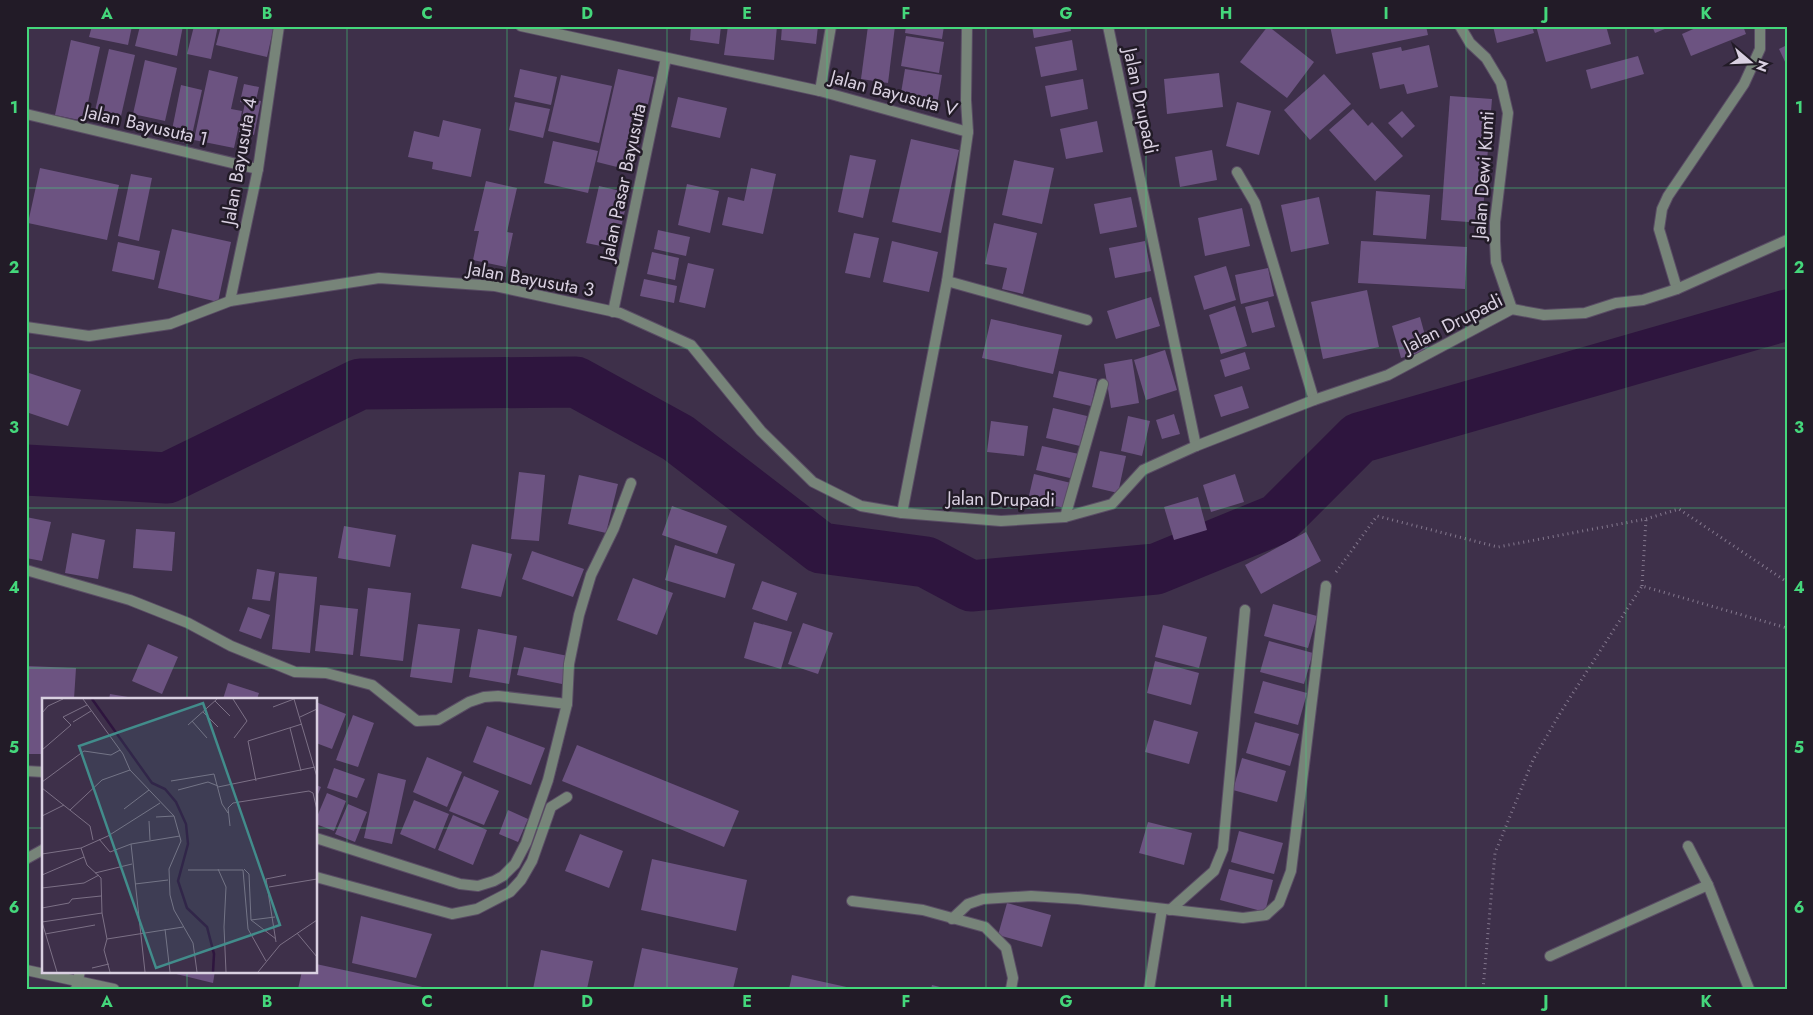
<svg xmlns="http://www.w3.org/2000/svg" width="1813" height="1015" viewBox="0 0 1813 1015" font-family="Jost,sans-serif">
<rect width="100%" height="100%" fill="#3e304a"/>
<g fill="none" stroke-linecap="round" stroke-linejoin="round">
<polyline stroke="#2e153e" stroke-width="51" points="26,470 167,478 360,384 576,382 678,438 821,548 926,562 971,586 1156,569 1278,519 1359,438 1787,315"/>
</g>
<g fill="#6c5381">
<polygon points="92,26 132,26 128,45 89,37"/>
<polygon points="140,26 183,26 177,56 135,46"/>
<polygon points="194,26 218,26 211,59 187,54"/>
<polygon points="221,26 274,26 267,57 216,45"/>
<polygon points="691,26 721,26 719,44 690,40"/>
<polygon points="728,26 777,26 774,60 724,55"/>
<polygon points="782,26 818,26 816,44 781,40"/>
<polygon points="868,26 895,26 888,83 861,79"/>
<polygon points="906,26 944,26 942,39 905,33"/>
<polygon points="1032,26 1070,26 1071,31 1034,38"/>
<polygon points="1268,26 1314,62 1287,98 1240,62"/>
<polygon points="1330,26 1426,26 1428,35 1336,54"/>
<polygon points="1493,26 1532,26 1534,33 1497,43"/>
<polygon points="1536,26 1606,26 1611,44 1546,62"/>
<polygon points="1652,26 1672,26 1655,33"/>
<polygon points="1700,26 1743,26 1746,34 1691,56 1682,34"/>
<polygon points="906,36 944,42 939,73 901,66"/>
<polygon points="71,40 100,47 84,121 55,115"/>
<polygon points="1072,40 1077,70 1041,77 1035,47"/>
<polygon points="1429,45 1438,87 1407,94 1404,84 1380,89 1372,53 1401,47 1402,51"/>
<polygon points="1787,45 1787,66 1779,49"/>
<polygon points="109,49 135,55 121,116 95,111"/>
<polygon points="1638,56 1644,74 1591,89 1586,70"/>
<polygon points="145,60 177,68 165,121 133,114"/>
<polygon points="520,69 557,77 551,105 514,97"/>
<polygon points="618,69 654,77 633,171 597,162"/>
<polygon points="905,69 942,75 937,105 900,99"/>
<polygon points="209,70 238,77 231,109 242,111 234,148 194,140"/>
<polygon points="1219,73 1223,107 1167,114 1164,79"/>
<polygon points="1324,74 1351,104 1310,140 1284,110"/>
<polygon points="561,75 612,86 599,143 548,131"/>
<polygon points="1083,79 1088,109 1051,117 1045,86"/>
<polygon points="244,84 259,87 256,100 261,101 254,135 239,132 245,103 240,102"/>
<polygon points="181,85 202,90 190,144 170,140"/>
<polygon points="1450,96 1492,99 1482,223 1441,220"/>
<polygon points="678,97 727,108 720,138 671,127"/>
<polygon points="515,102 550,109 543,138 509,130"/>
<polygon points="1237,102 1271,111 1259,155 1226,146"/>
<polygon points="1353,109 1368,126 1372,122 1403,156 1375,181 1329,130"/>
<polygon points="1402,111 1415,126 1402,138 1388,123"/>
<polygon points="443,120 481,129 471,177 432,169 433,162 408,157 414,131 439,137"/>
<polygon points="1097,121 1103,152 1066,159 1060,129"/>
<polygon points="911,139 959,150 941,233 892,222"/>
<polygon points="553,141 598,151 588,193 544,183"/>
<polygon points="1212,150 1217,180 1180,187 1175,157"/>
<polygon points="850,155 876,160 863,218 838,212"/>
<polygon points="1014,160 1054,168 1042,224 1002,215"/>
<polygon points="40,168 119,185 107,240 28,223"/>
<polygon points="751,168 776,174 763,234 722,225 728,197 744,201"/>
<polygon points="131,174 152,178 139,241 118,236"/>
<polygon points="486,181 517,188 507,232 513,233 506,267 473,260 479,231 474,231"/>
<polygon points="687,184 719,191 710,233 678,225"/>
<polygon points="599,186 629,193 616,249 586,243"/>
<polygon points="1376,191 1430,195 1426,239 1373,235"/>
<polygon points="1131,197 1137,227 1100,234 1094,204"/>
<polygon points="1319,197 1329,244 1291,252 1281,205"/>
<polygon points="1242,208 1250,246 1205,256 1198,218"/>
<polygon points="994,223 1037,233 1023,294 1002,289 1007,268 985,264"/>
<polygon points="172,229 231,242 218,302 158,288"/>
<polygon points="658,230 690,237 686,256 654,249"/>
<polygon points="854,233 879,238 870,278 845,273"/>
<polygon points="892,241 938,252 929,292 883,282"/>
<polygon points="1145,241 1151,271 1115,278 1109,248"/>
<polygon points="1361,241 1467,247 1465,289 1358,283"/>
<polygon points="118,242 160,251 154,280 112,271"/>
<polygon points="652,252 679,258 675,280 647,274"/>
<polygon points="688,263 714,269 705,308 679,302"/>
<polygon points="1226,266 1236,300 1204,310 1194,276"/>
<polygon points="1268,268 1274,296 1241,304 1235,275"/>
<polygon points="644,279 677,286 674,303 640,296"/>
<polygon points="1367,290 1379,347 1323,359 1311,302"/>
<polygon points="1151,297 1160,326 1116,339 1107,311"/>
<polygon points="1268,301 1275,327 1252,333 1245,307"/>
<polygon points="1235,306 1247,346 1221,354 1209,315"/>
<polygon points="1420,317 1429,350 1401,358 1392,326"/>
<polygon points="991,319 1062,335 1053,374 982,358"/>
<polygon points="1165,350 1177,390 1146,400 1134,360"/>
<polygon points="1245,352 1250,369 1225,377 1220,360"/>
<polygon points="1132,359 1139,403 1111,408 1104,364"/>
<polygon points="1059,371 1097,379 1091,406 1053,397"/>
<polygon points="26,372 81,390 68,426 26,412"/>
<polygon points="1242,386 1249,408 1221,417 1214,395"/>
<polygon points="1053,408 1087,416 1080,446 1046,438"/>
<polygon points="1174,414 1180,434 1162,439 1156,420"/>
<polygon points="1128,416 1150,421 1142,456 1121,451"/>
<polygon points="991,421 1028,426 1024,456 987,452"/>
<polygon points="1042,446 1079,454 1074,479 1036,470"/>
<polygon points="1100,451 1126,456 1118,493 1092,487"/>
<polygon points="519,472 545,475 539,541 511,539"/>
<polygon points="1034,474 1071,483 1065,508 1028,500"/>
<polygon points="1235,474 1244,502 1211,512 1203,485"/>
<polygon points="579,475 618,484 606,533 568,524"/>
<polygon points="1198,497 1207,530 1174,540 1164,507"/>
<polygon points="672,506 727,526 717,554 662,535"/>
<polygon points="26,517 51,522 42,561 26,558"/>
<polygon points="344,526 396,535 390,567 338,558"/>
<polygon points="136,529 175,532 172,571 133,568"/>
<polygon points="1306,532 1321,561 1261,594 1245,565"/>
<polygon points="72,533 105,540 98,579 65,573"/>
<polygon points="472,544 512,554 501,597 461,588"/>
<polygon points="675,545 735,564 725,598 665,580"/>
<polygon points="532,551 584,569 573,597 522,579"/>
<polygon points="257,569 275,572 270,601 252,599"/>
<polygon points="279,573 317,577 310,653 272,649"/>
<polygon points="633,578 673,593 657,635 617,620"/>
<polygon points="762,581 797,593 787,621 752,609"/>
<polygon points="368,588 411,593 403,661 360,656"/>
<polygon points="1273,604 1317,616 1308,648 1264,636"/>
<polygon points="320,605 358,609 353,655 315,651"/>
<polygon points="248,607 270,615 261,639 239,631"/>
<polygon points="754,622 792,632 781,669 744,658"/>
<polygon points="803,623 833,633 818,674 788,664"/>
<polygon points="418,624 460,629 452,683 410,677"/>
<polygon points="1163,625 1207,637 1199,668 1155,657"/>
<polygon points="478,629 517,636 509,684 469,677"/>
<polygon points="1269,641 1313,653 1304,684 1260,672"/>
<polygon points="148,644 178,657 162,694 132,681"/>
<polygon points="524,647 568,656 562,684 517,675"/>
<polygon points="1155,661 1199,673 1191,705 1147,693"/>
<polygon points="26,666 76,668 74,699 44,699 44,754 26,754"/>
<polygon points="1263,681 1307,693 1298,725 1254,713"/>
<polygon points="228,683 259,693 257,699 223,699"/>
<polygon points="110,694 134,698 134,699 109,699"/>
<polygon points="316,702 346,714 332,749 316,743"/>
<polygon points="353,715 374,723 358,767 336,760"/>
<polygon points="1154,720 1198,732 1189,764 1145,752"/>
<polygon points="1255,722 1299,734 1290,766 1246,753"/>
<polygon points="487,726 545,748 531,785 473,762"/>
<polygon points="577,745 739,811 724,847 562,781"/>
<polygon points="427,757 462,772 447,807 413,792"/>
<polygon points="1242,758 1286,771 1277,802 1233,790"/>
<polygon points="334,768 365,779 357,798 327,788"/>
<polygon points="378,773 406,780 392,844 364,838"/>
<polygon points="464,776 499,791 484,825 449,811"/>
<polygon points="316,785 321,787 316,799"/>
<polygon points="327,793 346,801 334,831 316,824 316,819"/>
<polygon points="414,800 449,814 435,849 400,834"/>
<polygon points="348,804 367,812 355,842 335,834"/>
<polygon points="508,810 528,819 518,842 499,834"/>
<polygon points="453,815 487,830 473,865 438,850"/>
<polygon points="1148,822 1192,833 1184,865 1139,853"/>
<polygon points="1239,831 1283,843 1274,874 1231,862"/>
<polygon points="580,834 623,851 609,888 565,871"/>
<polygon points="652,859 747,880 736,931 641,910"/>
<polygon points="1229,869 1273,880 1265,912 1220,900"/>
<polygon points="1007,903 1051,915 1042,947 998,935"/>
<polygon points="361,916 432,934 416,978 352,963"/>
<polygon points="642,948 738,968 733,989 633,989"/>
<polygon points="541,950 593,961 587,989 533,989"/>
<polygon points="316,964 427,988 427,989 298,989 302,971 316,971"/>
<polygon points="164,971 215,971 213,983"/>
<polygon points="792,975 851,988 851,989 789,989"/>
<polygon points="932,985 944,988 944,989 931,989"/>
</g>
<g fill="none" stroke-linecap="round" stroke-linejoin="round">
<g stroke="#5a4d65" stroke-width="12">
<g id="street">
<polyline points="521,26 820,91 968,132"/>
<polyline points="1108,26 1196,446"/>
<polyline points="1460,26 1470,43 1486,58 1501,83 1508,113 1495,222 1495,241 1496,262 1512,309"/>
<polyline points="820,91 831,26"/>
<polyline points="26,114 258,169"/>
<polyline points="1237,172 1255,203 1314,400"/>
<polyline points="947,281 1087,320"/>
<polyline points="1677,289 1659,229 1662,209 1668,196 1744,84 1760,49 1760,26"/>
<polyline points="230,301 258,169 279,26"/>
<polyline points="613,312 666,58"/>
<polyline points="26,327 89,336 170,324 230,301 379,278 495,286 620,313 691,345 761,431 813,482 861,506 902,513 1001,521 1065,517 1112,504 1143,470 1196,446 1314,400 1388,375 1512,309 1544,315 1585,313 1616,303 1643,300 1677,289 1787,240"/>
<polyline points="902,513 947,281 968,132 966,100 967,26"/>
<polyline points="1065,517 1103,384"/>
<polyline points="26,570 130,600 188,623 231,646 295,672 326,673 372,685 417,721 438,720 469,702 484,697 498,696 567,704"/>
<polyline points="26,771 44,772"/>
<polyline points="316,838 460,884 478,886 494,881 503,876 515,864 526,843 548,780 567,704 569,664 579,615 591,575 614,528 631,483"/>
<polyline points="1688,846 1708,885 1749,989"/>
<polyline points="26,859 44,849"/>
<polyline points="316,877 452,914 477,909 510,892 521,880 532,861 551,807 567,797"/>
<polyline points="852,901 923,910 985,927 1006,948 1013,978 1011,989"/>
<polyline points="1170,910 1214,871 1223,849 1245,610"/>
<polyline points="952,919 968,904 983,899 1031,896 1078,899 1243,918 1266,915 1279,903 1291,871 1326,586"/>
<polyline points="1550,956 1708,885"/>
<polyline points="26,970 114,989"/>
<polyline points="76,989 80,971"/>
<polyline points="1149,989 1162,909"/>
</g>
</g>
<g stroke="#84788e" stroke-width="3" stroke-dasharray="1 4" stroke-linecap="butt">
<polyline points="1336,572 1377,516 1498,547 1646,519 1679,509 1787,582"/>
<polyline points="1642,586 1646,519"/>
<polyline points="1483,989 1495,853 1533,760 1562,710 1642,586 1787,628"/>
</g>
<use href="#street" stroke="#778479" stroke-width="10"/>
</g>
<path fill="none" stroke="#44d77b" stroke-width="1" stroke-opacity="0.55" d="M 187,26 L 187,699M 347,26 L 347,989M 507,26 L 507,989M 667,26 L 667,989M 827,26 L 827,989M 986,26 L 986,989M 1146,26 L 1146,989M 1306,26 L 1306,989M 1466,26 L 1466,989M 1626,26 L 1626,989M 26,188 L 1787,188M 26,348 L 1787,348M 26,508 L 1787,508M 26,668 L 1787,668M 26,828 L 44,828M 316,828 L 1787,828M 187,971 L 187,989"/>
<g text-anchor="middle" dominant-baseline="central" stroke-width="5" stroke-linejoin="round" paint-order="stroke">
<g font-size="19" fill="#d9d0e1" stroke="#221b27">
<text transform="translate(894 93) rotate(15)">Jalan Bayusuta V</text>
<text transform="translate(1141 101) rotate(78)">Jalan Drupadi</text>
<text transform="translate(146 125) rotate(13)">Jalan Bayusuta 1</text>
<text transform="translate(239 161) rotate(-80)">Jalan Bayusuta 4</text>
<text transform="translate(1483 175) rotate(-86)">Jalan Dewi Kunti</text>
<text transform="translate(623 182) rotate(-78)">Jalan Pasar Bayusuta</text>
<text transform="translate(531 279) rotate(10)">Jalan Bayusuta 3</text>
<text transform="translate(1453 323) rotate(-27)">Jalan Drupadi</text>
<text transform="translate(1001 499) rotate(1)">Jalan Drupadi</text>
</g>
</g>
<g transform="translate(42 698)">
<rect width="275" height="275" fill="#3e304a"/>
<path fill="none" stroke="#2e153e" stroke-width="2.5" d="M 50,1 L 110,85 L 123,91 L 134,104 L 144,126 L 146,146 L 136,183 L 145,210 L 165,229 L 172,256 L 171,274"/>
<path fill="none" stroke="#7c7086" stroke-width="1" d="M 41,1 L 81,56 L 88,72 L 132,118 L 139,143 L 127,171 L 128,197 L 132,212 L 151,245 L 155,274M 191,1 L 205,23 L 192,40M 252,1 L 275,79M 173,3 L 188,18M 231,9 L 252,1M 161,14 L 176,29M 0,15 L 6,8 L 21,1M 258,19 L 275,11M 150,23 L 165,40M 31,24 L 49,13M 146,27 L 175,1M 248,30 L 259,73M 0,52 L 29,27 L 21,19 L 45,7M 129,83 L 172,76 L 180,106 L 186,115M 214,83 L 206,43 L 260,26M 0,84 L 42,53 L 69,57 L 78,52M 176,89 L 273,69M 0,90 L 48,128 L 51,142M 136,92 L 166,84 L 176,88M 82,111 L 107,92M 28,112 L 60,82 L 88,72M 0,118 L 22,107M 114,119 L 132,118M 107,123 L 108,142M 188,128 L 186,110 L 191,105 L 267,93 L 271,95 L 275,112M 57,141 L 68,154 L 89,146 L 138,138M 89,146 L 103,274M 39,150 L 45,167 L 59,180 L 60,215 L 65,241 L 62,252 L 68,274M 0,156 L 39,150 L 66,138 L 118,105M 176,171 L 184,189 L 182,229 L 184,274M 202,171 L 207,176 L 209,222 L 234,241M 146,172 L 201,172 L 206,231 L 224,263M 53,175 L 90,166M 0,177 L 42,159M 93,186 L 126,182M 227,189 L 275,181M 0,190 L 42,185 L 57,177M 0,210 L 27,205 L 30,201 L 59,198M 209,222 L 233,219M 0,224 L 60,215M 0,224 L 15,274M 123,231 L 128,274M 255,235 L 275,259M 3,236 L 53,227M 65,241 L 141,229M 234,244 L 224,181 L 244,177M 50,270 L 67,266M 216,274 L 238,247 L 275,222"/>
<path fill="#428c8b" fill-opacity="0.15" stroke="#428c8b" stroke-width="2.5" d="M 161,5 L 238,227 L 114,270 L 37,48 Z"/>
<rect width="275" height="275" fill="none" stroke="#d9d0e1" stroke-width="2.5"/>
</g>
<rect width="1813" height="1015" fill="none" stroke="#221b27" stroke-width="55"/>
<g transform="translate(1750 62) rotate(109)" stroke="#221b27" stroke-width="4" paint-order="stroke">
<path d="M0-4L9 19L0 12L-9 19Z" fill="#d9d0e1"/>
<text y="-8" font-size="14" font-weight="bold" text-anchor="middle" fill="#d9d0e1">N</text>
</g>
<rect x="28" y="28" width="1758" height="960" fill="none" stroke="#44d77b" stroke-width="2"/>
<g font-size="16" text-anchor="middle" font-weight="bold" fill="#44d77b">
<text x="107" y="19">A</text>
<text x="267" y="19">B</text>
<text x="427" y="19">C</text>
<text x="587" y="19">D</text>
<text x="747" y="19">E</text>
<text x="906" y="19">F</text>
<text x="1066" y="19">G</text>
<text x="1226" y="19">H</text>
<text x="1386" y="19">I</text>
<text x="1546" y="19">J</text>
<text x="1706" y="19">K</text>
<text x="14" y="113">1</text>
<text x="1799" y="113">1</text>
<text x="14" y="273">2</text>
<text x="1799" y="273">2</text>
<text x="14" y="433">3</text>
<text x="1799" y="433">3</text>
<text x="14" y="593">4</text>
<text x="1799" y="593">4</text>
<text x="14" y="753">5</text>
<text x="1799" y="753">5</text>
<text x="14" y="913">6</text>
<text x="1799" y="913">6</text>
<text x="107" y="1007">A</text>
<text x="267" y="1007">B</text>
<text x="427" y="1007">C</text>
<text x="587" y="1007">D</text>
<text x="747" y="1007">E</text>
<text x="906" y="1007">F</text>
<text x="1066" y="1007">G</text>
<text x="1226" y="1007">H</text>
<text x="1386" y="1007">I</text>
<text x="1546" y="1007">J</text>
<text x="1706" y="1007">K</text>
</g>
</svg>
